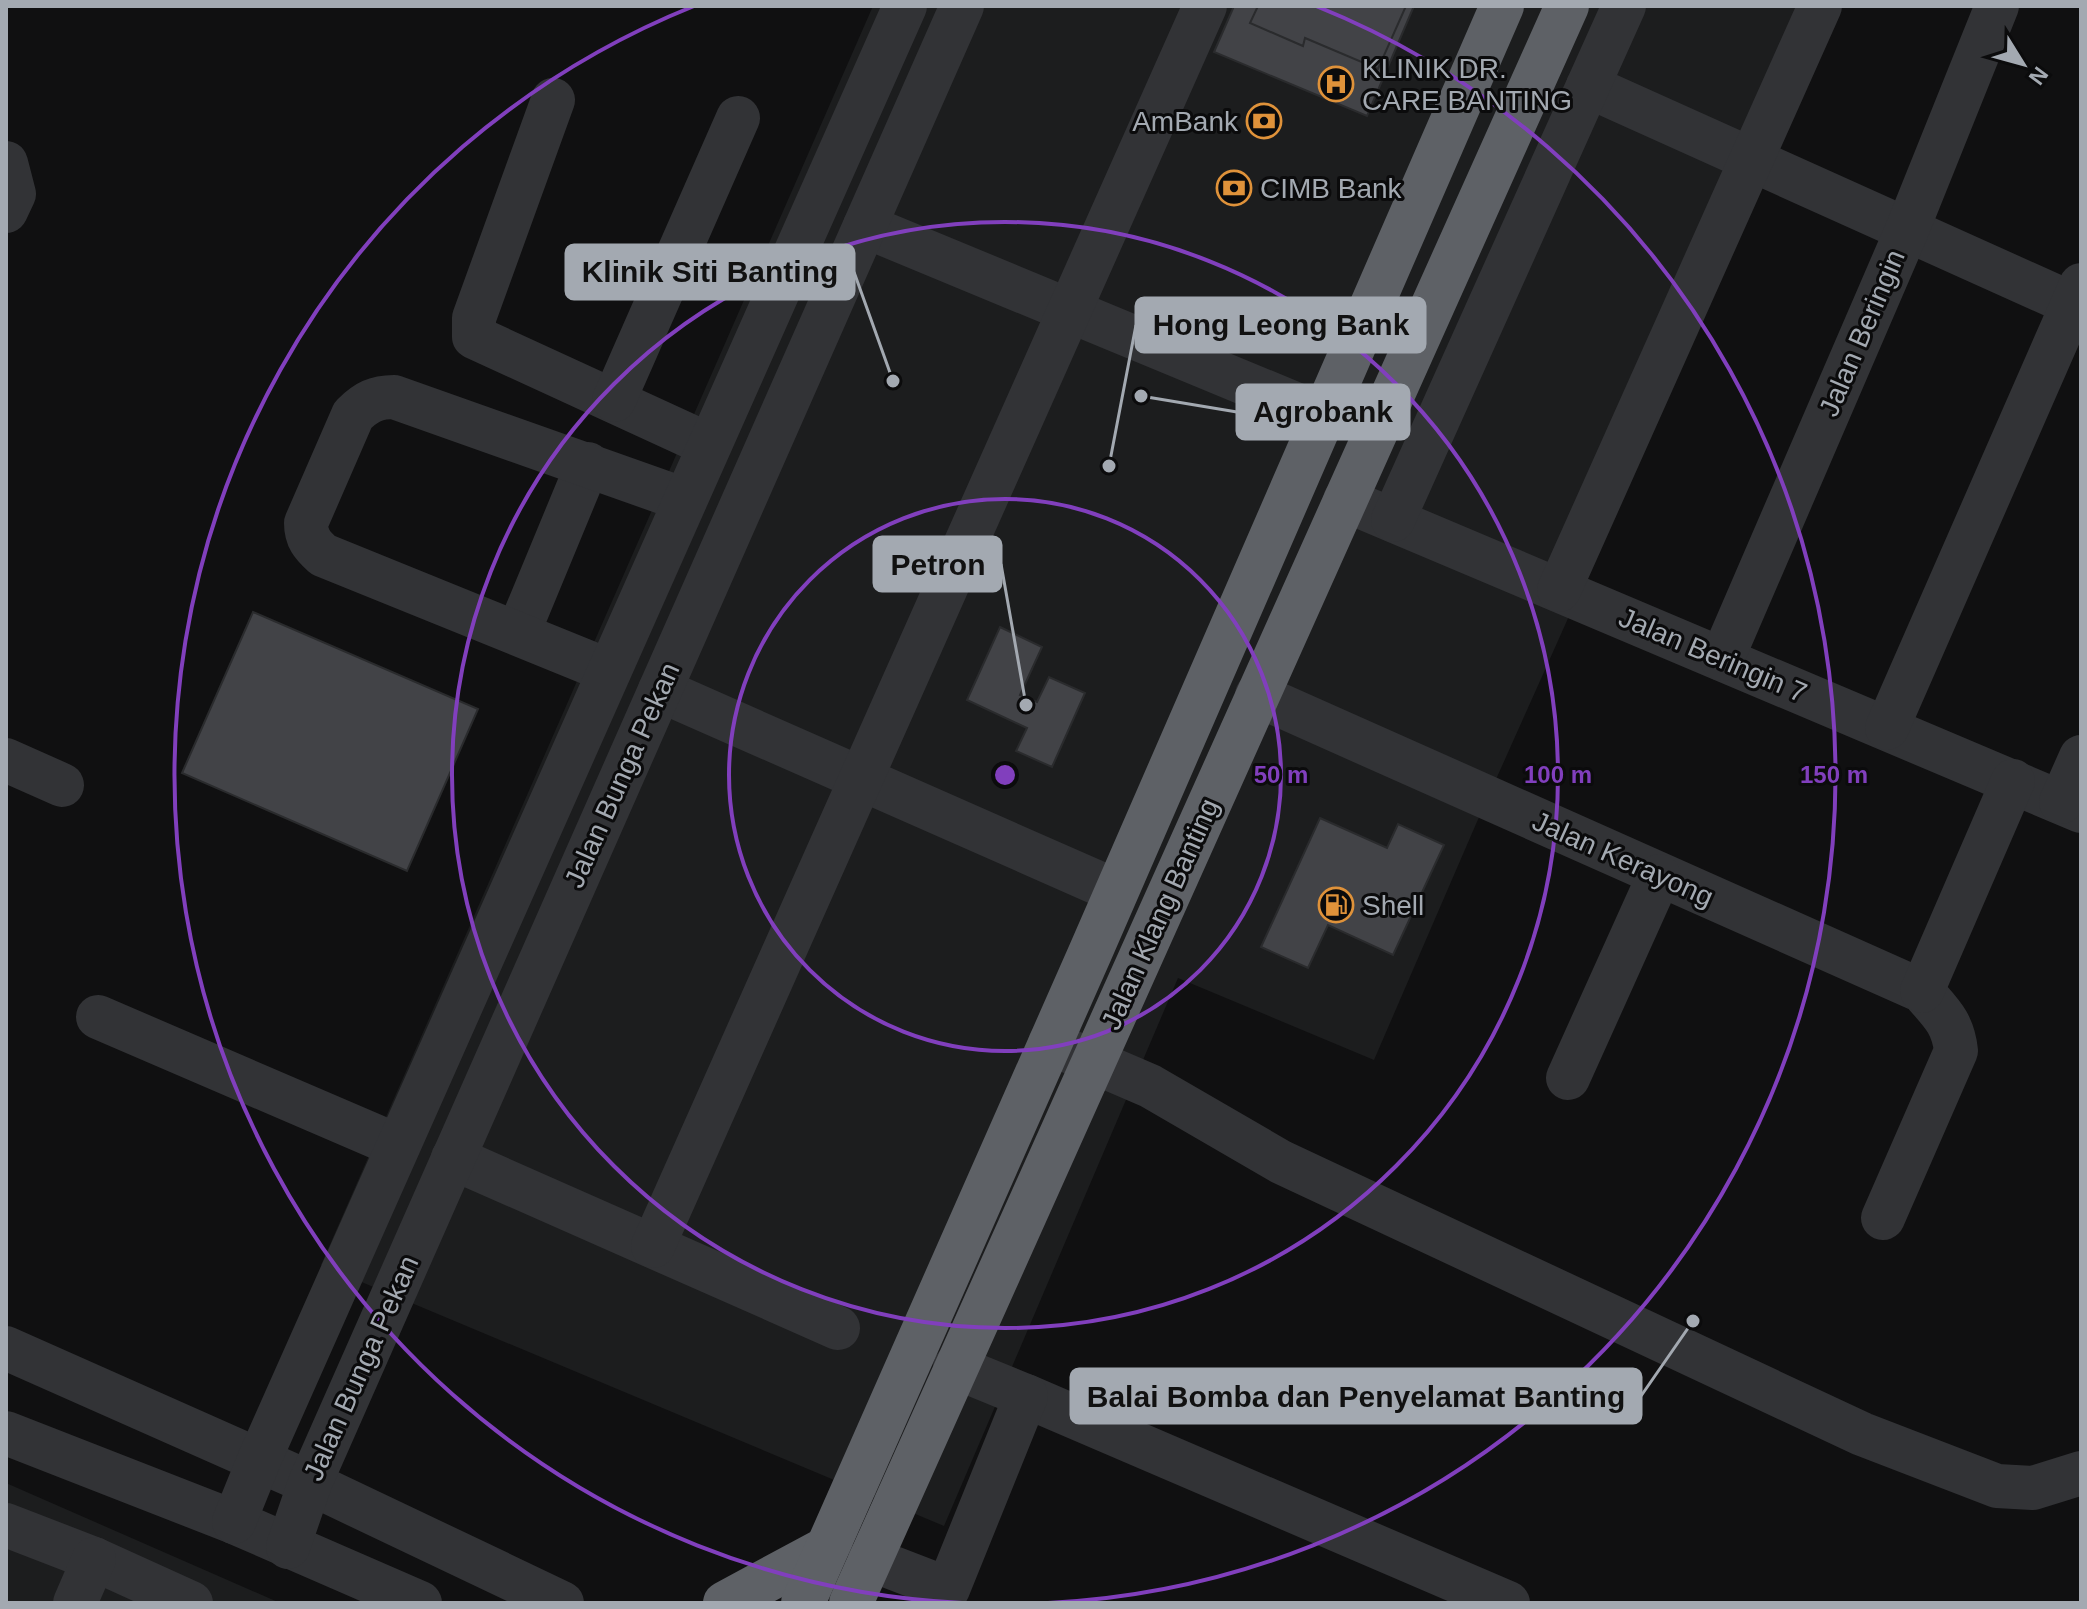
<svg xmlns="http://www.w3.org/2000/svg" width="2087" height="1609" viewBox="0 0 2087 1609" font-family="Helvetica,sans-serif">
<rect width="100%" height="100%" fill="#101011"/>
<g fill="#1c1d1e">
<polygon points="873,6 1842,6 1476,824 1374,1060 1178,978 944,1526 321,1265"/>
<polygon points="6,1483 280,1603 6,1603"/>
</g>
<g fill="#424347" stroke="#2a2b2d" stroke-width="2">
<polygon points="1234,6 1414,6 1367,116 1214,52"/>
<polygon points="1258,6 1406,6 1378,69 1305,38 1303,46 1250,23"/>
<polygon points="253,612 478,709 407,871 182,773"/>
<polygon points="1000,627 1042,647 1020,695 1037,702 1049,677 1085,693 1052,767 1016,751 1027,728 967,700"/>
<polygon points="1320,818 1387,848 1398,824 1444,845 1393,955 1328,925 1308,968 1261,947"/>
</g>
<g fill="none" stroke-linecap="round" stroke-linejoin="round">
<g stroke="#323336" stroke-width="44">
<polyline points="1588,86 2081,308"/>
<polyline points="553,100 474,318 474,337 709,445"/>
<polyline points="6,163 14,194 6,211"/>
<polyline points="865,226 1324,416"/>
<polyline points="614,400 738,118"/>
<polyline points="1345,500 2081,811"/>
<polyline points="1393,520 1624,6"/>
<polyline points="1559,590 1820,6"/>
<polyline points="518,633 588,464"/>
<polyline points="1722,659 1907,230 1997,6"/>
<path d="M 609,671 L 323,555 C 312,545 306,538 306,523 L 353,415 C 366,402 376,397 394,397 L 685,500"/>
<polyline points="660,690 1116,891"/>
<path d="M 1257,695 L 1922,991 C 1940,1012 1953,1022 1956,1051 L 1883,1218"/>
<polyline points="1887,728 2081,285"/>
<polyline points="6,760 62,785"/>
<polyline points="2061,802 2081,757"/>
<polyline points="1922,991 2013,781"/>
<polyline points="98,1017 398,1146"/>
<polyline points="1050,1043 1150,1086 1281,1162 1862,1434 1997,1486 2033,1488 2081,1473"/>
<polyline points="1568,1078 1659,876"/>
<polyline points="453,1158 838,1328"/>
<polyline points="653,1246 1205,6"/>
<polyline points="6,1348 310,1483 562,1603"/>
<polyline points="1026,1396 1508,1603"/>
<polyline points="6,1433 234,1522 420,1603"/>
<polyline points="234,1522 259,1460 905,6"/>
<polyline points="6,1525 94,1559 191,1603"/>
<polyline points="288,1547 310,1483 962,6"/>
<polyline points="870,1559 948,1589 1026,1396 955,1367"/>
<polyline points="75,1603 94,1559"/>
</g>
<g stroke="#5e6166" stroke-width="44">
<polyline points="725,1603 827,1548"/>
<polyline points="803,1603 1090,953 1502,6"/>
<polyline points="851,1603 1567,6"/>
</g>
</g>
<g fill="none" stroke="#813fbd" stroke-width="4">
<circle cx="1005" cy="775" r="276"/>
<circle cx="1005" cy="775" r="553"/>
<path d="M962 1603A829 829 0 0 1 694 6M1316 6A829 829 0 0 1 1048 1603"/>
</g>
<defs>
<g id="hospital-ring" transform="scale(1.8)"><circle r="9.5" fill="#0b0b0c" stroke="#df923a" stroke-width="1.5"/><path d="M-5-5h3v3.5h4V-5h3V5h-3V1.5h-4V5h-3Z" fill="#df923a"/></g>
<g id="bank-ring" transform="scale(1.8)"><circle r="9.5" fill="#0b0b0c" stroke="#df923a" stroke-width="1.5"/><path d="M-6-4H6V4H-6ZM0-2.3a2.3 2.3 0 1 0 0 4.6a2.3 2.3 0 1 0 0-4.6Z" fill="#df923a"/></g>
<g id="fuel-ring" transform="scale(1.8)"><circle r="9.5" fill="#0b0b0c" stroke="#df923a" stroke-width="1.5"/><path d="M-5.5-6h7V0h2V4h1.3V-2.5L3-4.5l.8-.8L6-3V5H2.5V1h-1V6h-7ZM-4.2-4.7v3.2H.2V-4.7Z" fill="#df923a"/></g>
</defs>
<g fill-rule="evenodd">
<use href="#hospital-ring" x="1336" y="84"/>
<use href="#bank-ring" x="1264" y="121"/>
<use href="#bank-ring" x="1234" y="188"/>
<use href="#fuel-ring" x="1336" y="905"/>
</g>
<g text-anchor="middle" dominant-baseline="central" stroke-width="6" stroke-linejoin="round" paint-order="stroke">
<g font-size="28" fill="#a3a9b1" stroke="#0b0b0c" text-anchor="start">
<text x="1362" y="68">KLINIK DR.<tspan x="1362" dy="32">CARE BANTING</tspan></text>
<text x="1238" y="121" text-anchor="end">AmBank</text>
<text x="1260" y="188">CIMB Bank</text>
<text x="1362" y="905">Shell</text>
</g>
<g font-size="28" fill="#a3a9b1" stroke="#0b0b0c">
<text transform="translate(1862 333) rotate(-67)">Jalan Beringin</text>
<text transform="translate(1713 655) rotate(23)">Jalan Beringin 7</text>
<text transform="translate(622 775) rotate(-66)">Jalan Bunga Pekan</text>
<text transform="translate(1623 859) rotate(24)">Jalan Kerayong</text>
<text transform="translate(1160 914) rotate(-66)">Jalan Klang Banting</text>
<text transform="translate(361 1368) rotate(-66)">Jalan Bunga Pekan</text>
</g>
</g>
<circle cx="1005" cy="775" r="12" fill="#813fbd" stroke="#0b0b0c" stroke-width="4"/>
<g font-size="24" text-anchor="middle" font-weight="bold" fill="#813fbd" stroke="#0b0b0c" stroke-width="6" stroke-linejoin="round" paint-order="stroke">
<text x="1281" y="783">50 m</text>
<text x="1558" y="783">100 m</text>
<text x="1834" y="783">150 m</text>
</g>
<path fill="none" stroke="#a3a9b1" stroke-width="3" d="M893 381L854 272M1109 466L1136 325M1141 396L1237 412M1026 705L1001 564M1693 1321L1641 1396"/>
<g fill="#a3a9b1" stroke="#0b0b0c" stroke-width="3">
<circle cx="893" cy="381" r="8"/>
<circle cx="1109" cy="466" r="8"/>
<circle cx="1141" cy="396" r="8"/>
<circle cx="1026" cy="705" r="8"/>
<circle cx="1693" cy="1321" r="8"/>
</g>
<g fill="#a3a9b1" stroke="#a3a9b1" stroke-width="3">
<rect x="566" y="245" width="288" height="54" rx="8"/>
<rect x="1136" y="298" width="289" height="54" rx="8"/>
<rect x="1237" y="385" width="172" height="54" rx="8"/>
<rect x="874" y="537" width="127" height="54" rx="8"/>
<rect x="1071" y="1369" width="570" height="54" rx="8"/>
</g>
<g font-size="30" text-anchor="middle" font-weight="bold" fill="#111">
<text x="710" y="282">Klinik Siti Banting</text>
<text x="1281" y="335">Hong Leong Bank</text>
<text x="1323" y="422">Agrobank</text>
<text x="938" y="575">Petron</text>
<text x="1356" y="1407">Balai Bomba dan Penyelamat Banting</text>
</g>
<rect width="2087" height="1609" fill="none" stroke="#a3a9b1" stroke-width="16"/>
<g transform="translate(2023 64) rotate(127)" stroke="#0b0b0c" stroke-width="6" paint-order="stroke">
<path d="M0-6L14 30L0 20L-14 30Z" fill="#a3a9b1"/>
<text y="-12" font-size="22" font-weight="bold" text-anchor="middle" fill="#a3a9b1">N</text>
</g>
</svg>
